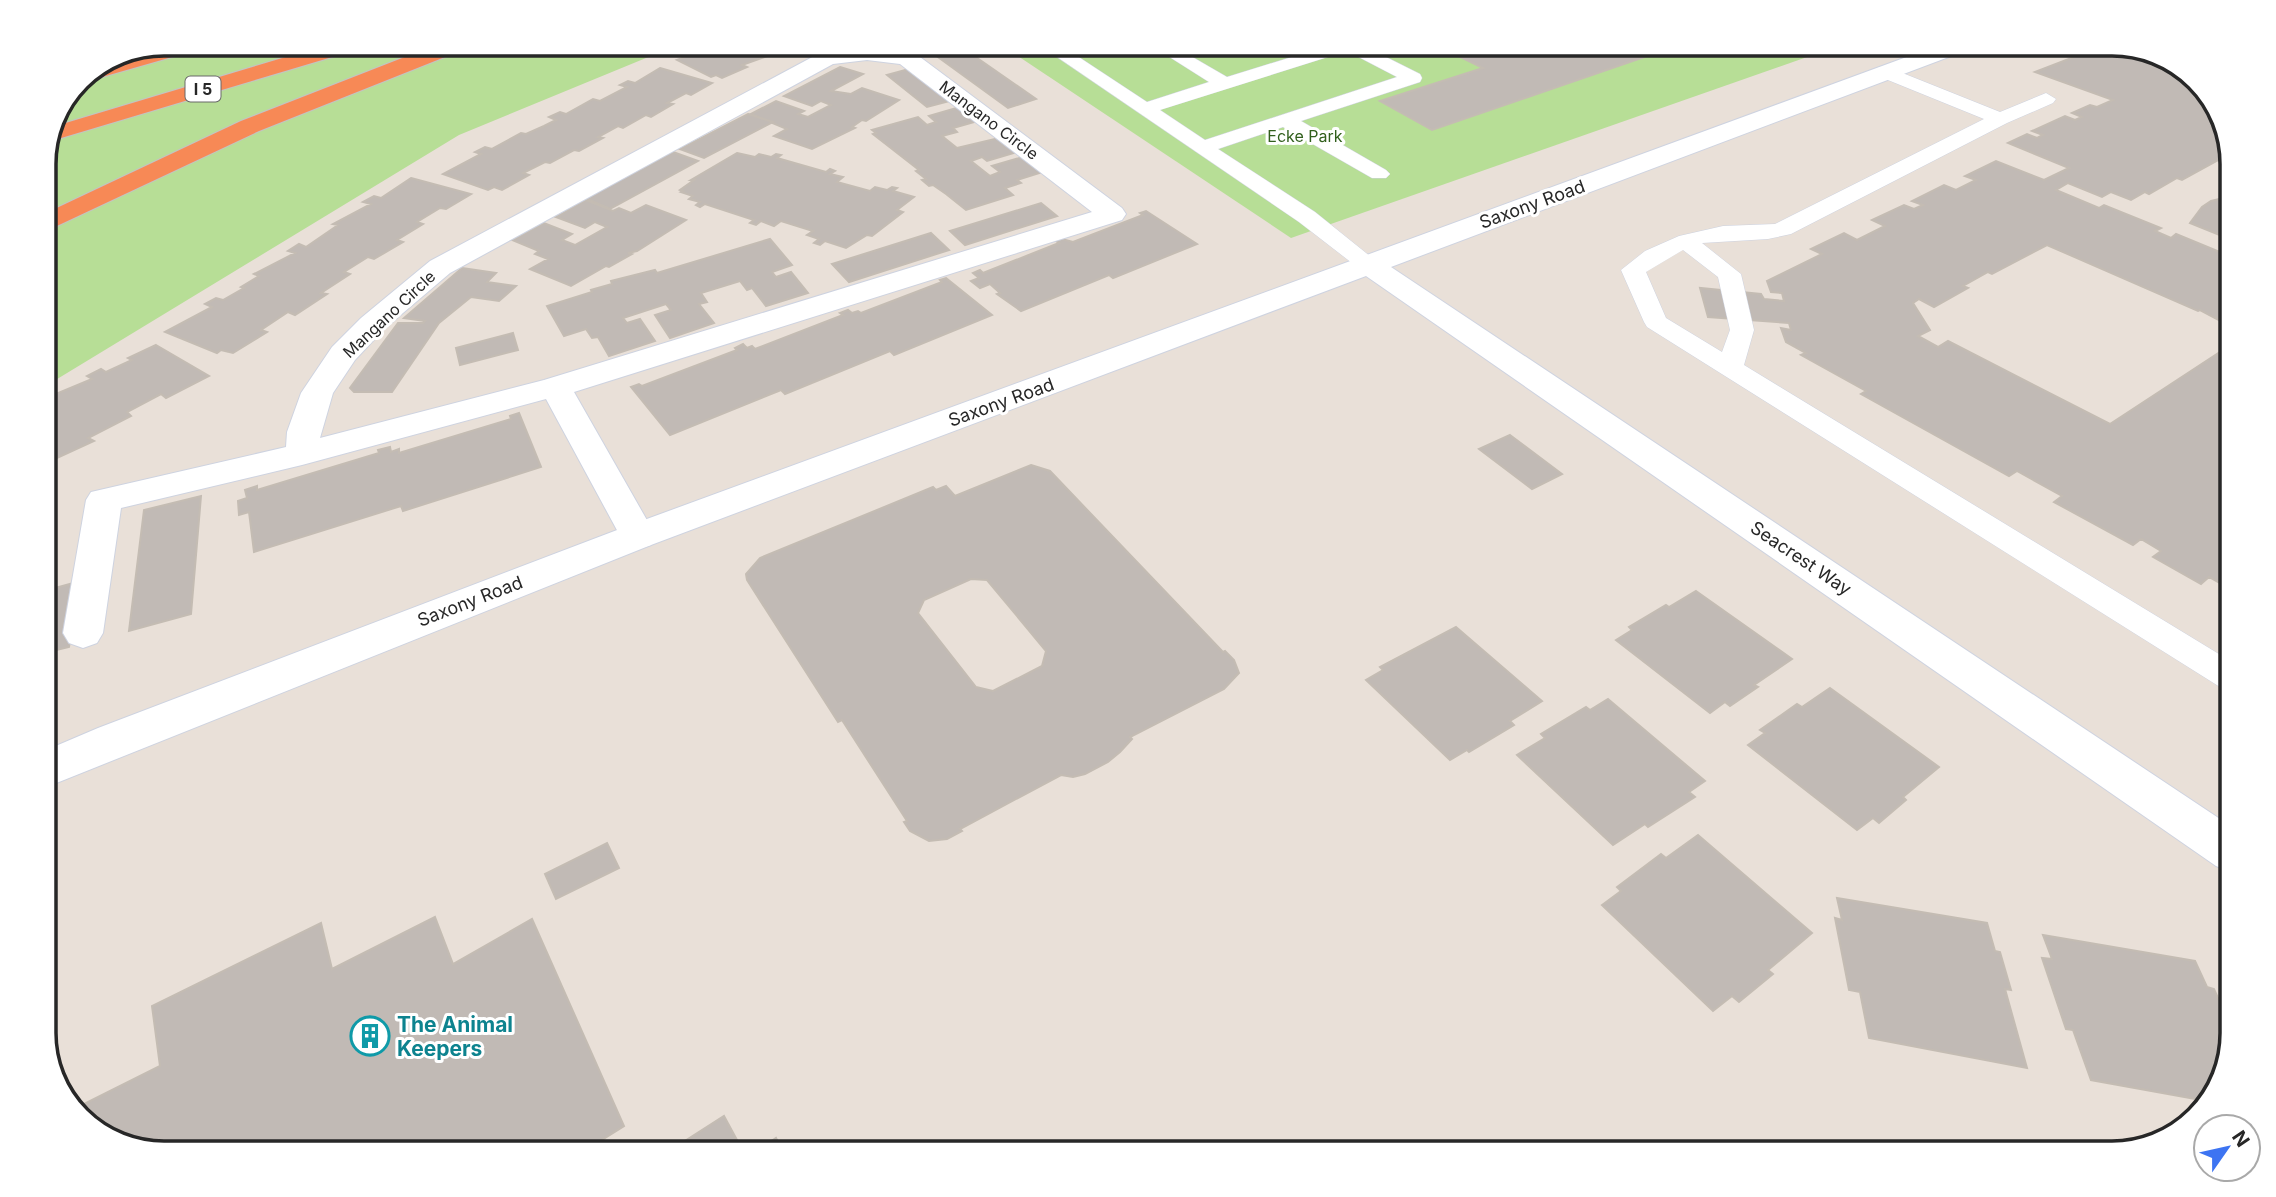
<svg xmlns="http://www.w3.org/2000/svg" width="2276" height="1197" viewBox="0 0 2276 1197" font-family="Inter,sans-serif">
<rect width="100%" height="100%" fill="#e9e0d8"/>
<g fill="#b7de96">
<polygon points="164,44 680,44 459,135 44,387 44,157 79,79 119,53"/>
<polygon points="1000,44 1844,44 1291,238"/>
</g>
<g fill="#c1bab5" stroke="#c4bcb3" stroke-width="2" fill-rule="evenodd">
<polygon points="709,44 717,45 791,44 783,47 787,49 742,65 747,67 722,78 716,75 711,77 677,60 707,49 702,47"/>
<polygon points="920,44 957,44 1036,99 1008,108"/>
<polygon points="1208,44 1266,44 1227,55"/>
<polygon points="1434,44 1520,44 1532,49 1547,44 1682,44 1432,130 1380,101 1483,68"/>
<polygon points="2097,48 2107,52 2116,48 2179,69 2212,98 2231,153 2182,180 2177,178 2149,194 2145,192 2131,200 2111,192 2102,197 2068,183 2056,190 2099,208 2104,205 2161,228 2155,231 2171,238 2176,234 2232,257 2232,327 2200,310 2198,311 2047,245 1992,274 1988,272 1963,286 1968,288 1934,307 1919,299 1913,303 1930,330 1918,336 1938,347 1948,341 2110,424 2232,344 2232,590 2209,577 2201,584 2153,557 2161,551 2141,539 2133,545 2054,502 2062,496 2017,471 2009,476 1861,394 1866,391 1801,355 1806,353 1786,342 1781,328 1791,330 1789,323 1708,317 1700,288 1761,294 1764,299 1784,301 1782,293 1771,292 1767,281 1822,254 1811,249 1844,233 1857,240 1885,226 1872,220 1904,205 1914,209 1923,205 1912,201 1944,185 1956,190 1976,180 1965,176 1996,161 2044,180 2069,168 2008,143 2027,134 2037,138 2043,135 2032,131 2065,116 2075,120 2082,117 2072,113 2090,105 2097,107 2113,100 2035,72"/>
<polygon points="840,67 863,74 831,91 851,94 862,88 899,100 866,121 862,120 852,127 855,128 812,149 774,136 787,129 751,114 776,101 804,111 798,114 808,117 831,105 821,101 812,106 784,96"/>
<polygon points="916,67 957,99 927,107 887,75"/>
<polygon points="660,68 712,83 691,95 686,93 667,103 673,104 651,117 646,115 623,128 618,126 598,137 603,138 579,151 574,150 550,163 545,162 523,173 529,175 502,190 494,187 488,190 443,174 481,154 475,152 485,147 492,149 521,133 526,134 544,126 556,120 549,117 560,112 566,114 593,99 600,101 627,87 620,85 628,81 635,83"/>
<polygon points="963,106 981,120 953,128 957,132 942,136 957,148 1003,137 1020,151 987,161 982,157 971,161 990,176 1000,172 992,166 1026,156 1046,171 1017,180 1021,183 1005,188 1013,195 966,210 946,194 933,185 929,186 922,180 926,179 916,171 919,170 873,134 876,133 872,130 918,117 927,125 936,122 929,116"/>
<polygon points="748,114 773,122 704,158 680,149"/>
<polygon points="673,152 698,161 610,209 585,198"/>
<polygon points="737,153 755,157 759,154 771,157 776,154 781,155 777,158 826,172 830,169 835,171 830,174 843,177 837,182 870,191 875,187 887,190 892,187 897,188 893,191 914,197 897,210 903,212 872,236 867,235 846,248 825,241 820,245 814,243 819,239 807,235 813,231 781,221 774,226 761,221 756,225 750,223 754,220 705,204 700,207 696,205 700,202 689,199 693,196 681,192 683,191 680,190 694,180 691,180"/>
<polygon points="411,178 471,194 446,209 440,208 417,222 423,224 397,240 403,242 374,259 368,257 344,272 350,274 321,293 327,294 295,315 288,312 261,330 267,332 233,353 221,350 217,353 165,332 212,307 205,304 216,298 223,300 244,288 241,287 259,276 254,274 295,253 288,251 299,244 306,247 338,225 333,224 371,204 363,202 374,196 381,198"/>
<polygon points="2232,196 2232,240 2190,223 2202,207 2211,201"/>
<polygon points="586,200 613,211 619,208 631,213 646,205 686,220 637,251 628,253 632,254 609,267 606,266 571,286 530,269 548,259 535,254 539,251 512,240 544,223 572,234 562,240 575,245 607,227 595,222 585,228 556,217"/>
<polygon points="1041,203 1057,216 965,245 950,231"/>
<polygon points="1146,211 1197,244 1113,278 1109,275 1021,311 997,294 1000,293 990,284 980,288 971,281 979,278 973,273 980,270 983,273 1059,243 1056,241 1062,239 1073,242 1143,215 1140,213"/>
<polygon points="931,233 949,250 849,282 832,264"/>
<polygon points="770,239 792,265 772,272 776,277 791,272 808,293 766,306 752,288 747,290 740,281 701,293 707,302 699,304 714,323 670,338 655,315 671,310 666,304 623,318 627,323 640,319 655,341 609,356 598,337 592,338 586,329 564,336 547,306 592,292 591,290 612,284 611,281 655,270 657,273"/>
<polygon points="462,268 496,273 487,282 516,286 499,301 471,297 439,323 392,392 354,392 350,388 398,323 423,323 425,321 404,318"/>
<polygon points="946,278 992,315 894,355 890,351 785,394 781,390 670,435 631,387 639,384 642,386 737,350 735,348 743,344 747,348 752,346 755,349 843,315 840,313 848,310 852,313 858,311 861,313 942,282 940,280"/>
<polygon points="513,333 518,350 460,365 456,348"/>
<polygon points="156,345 209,376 166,398 161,394 127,412 131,416 88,438 94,441 44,464 44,399 92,379 87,376 101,369 106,372 132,360 128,358"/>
<polygon points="519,413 541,467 403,511 401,506 254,552 249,512 239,515 238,501 247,498 245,490 257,486 257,490 379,453 378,450 390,447 391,452 399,449 399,453 511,419 510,416"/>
<polygon points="1510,435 1562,474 1532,489 1479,449"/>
<path d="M 1031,465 L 1050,471 L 1223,652 L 1225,651 L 1234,660 L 1239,673 L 1224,689 L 1130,737 L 1132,739 L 1120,752 L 1108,762 L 1085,774 L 1073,777 L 1061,775 L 960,829 L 962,831 L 947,839 L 929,841 L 910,831 L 904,822 L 907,821 L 842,720 L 838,722 L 747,580 L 746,574 L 760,558 L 933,487 L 936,490 L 946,486 L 955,496 ZM 971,579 L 987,580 L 1046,651 L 1042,666 L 993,691 L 976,687 L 918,613 L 924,600 Z"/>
<polygon points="201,496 191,614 129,631 144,510"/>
<polygon points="81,581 69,647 44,653 44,591"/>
<polygon points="1696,591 1792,659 1754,685 1758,687 1730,706 1725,702 1710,713 1616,640 1632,630 1629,627 1666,605 1669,607"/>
<polygon points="1456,627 1542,701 1510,721 1514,725 1469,752 1467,750 1450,760 1366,680 1383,670 1380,667"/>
<polygon points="1830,688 1939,767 1903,797 1906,800 1879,823 1873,818 1857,830 1748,745 1765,733 1760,730 1797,704 1802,707"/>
<polygon points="1608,699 1705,781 1689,792 1695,797 1648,827 1645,824 1613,845 1517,755 1545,738 1541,734 1586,707 1590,710"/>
<polygon points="1698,835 1812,933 1768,970 1773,974 1739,1002 1732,996 1713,1011 1602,905 1621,891 1617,887 1661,854 1666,858"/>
<polygon points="607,843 619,868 556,899 545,874"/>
<polygon points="1837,898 1987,923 1995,951 2000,952 2011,990 2005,989 2027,1068 1869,1038 1860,992 1849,990 1835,918 1842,920"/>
<polygon points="435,917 453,964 532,919 624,1126 581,1153 164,1153 111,1141 74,1109 160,1066 152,1006 321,923 332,969"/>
<polygon points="2043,935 2195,961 2207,987 2214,989 2232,1029 2232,1032 2227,1032 2230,1040 2220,1086 2206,1101 2091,1080 2073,1030 2066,1029 2042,958 2052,959"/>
<polygon points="724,1116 744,1153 653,1153 664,1147 666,1153"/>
<polygon points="776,1138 784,1153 753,1153"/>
</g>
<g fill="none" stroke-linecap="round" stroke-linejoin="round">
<g stroke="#ced3e0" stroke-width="1">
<g id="service">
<path d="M 1038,44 L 1059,44 L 1147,102 L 1209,82 L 1149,44 L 1170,44 L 1227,77 L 1334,44 L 1360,44 L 1420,74 L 1422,78 L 1420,82 L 1301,121 L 1386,170 L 1390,174 L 1386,178 L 1372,178 L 1283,127 L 1218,149 L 1315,212 L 1381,265 L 1377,270 L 1361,270 L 1299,222 ZM 1347,51 L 1397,77 L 1205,140 L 1160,110 Z"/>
<path d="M 1885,66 L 2000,112 L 2046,93 L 2056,99 L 2053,103 L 2007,123 L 1791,234 L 1768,239 L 1702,243 L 1741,274 L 1754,330 L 1744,365 L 2232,662 L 2232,691 L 2220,687 L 1647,327 L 1644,322 L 1621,270 L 1645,251 L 1679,236 L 1723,226 L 1775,224 L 1984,119 L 1878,76 L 1876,72 L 1878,68 ZM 1683,250 L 1718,277 L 1730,330 L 1722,352 L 1666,318 L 1646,272 Z"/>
</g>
</g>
<g stroke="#ced3e0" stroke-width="2">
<path id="minor" d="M 877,47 L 916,54 L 1122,208 L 1126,214 L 1122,220 L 574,392 L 656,536 L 651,545 L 638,549 L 625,545 L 546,399 L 302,465 L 121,508 L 103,633 L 97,643 L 83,648 L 69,643 L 63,633 L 86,500 L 91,492 L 286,447 L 287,432 L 301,393 L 332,347 L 361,318 L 430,261 L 818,54 L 847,48 ZM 867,60 L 900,64 L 1092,212 L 544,380 L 320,438 L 333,393 L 355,360 L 383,330 L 450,273 L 833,64 Z"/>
</g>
<g stroke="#ced3e0" stroke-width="2">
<polygon id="tertiary" points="1942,44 1973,44 1970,49 1391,267 2232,827 2232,872 2216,866 1366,276 651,545 44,788 44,751 98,728 625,527"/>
</g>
<g stroke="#c3c3c3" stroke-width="2">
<g id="motorway">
<polygon points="169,44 203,44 200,49 95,79 79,79 105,62"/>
<polygon points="329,44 362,44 359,49 51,141 59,125"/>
<polygon points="438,44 468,44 465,49 259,131 44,232 44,214 241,121"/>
</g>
</g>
<use href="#service" fill="#fff" fill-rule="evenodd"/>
<use href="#minor" fill="#fff" fill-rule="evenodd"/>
<use href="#tertiary" fill="#fff" fill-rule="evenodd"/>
<use href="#motorway" fill="#f78956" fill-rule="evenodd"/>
</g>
<defs>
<g id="building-ring" transform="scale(2.0125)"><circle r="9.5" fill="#fff" stroke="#0f9aa8" stroke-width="1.5"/><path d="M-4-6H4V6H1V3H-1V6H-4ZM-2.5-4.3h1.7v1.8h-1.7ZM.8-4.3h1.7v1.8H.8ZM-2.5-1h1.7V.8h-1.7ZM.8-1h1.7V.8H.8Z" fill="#0f9aa8"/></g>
</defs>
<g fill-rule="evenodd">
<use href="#building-ring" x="370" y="1036"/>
</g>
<g text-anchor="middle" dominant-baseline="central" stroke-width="6" stroke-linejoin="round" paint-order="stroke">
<rect fill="#fff" stroke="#686868" stroke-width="2" x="185.5" y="76.5" width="35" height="25" rx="5"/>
<g font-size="16" font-weight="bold" fill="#272727">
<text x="203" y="89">I 5</text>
</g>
<g font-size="16" fill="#272727" stroke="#fff">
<text transform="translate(989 120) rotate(37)">Mangano Circle</text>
<text transform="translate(389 314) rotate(-43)">Mangano Circle</text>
</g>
<g font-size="16" fill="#315f1c" stroke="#fff">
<text x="1305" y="136">Ecke Park</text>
</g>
<g font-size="18" fill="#272727" stroke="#fff">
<text transform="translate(1532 204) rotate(-20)">Saxony Road</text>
<text transform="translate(1001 402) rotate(-20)">Saxony Road</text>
<text transform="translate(1801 558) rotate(34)">Seacrest Way</text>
<text transform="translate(470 601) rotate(-21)">Saxony Road</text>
</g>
<g font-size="21" font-weight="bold" fill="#0d838f" stroke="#fff" text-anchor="start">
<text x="397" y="1024">The Animal<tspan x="397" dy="24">Keepers</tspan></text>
</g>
</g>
<path d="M0 0H2276V1197H0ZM164 56H2112A108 108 0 0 1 2220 164V1033A108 108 0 0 1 2112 1141H164A108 108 0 0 1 56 1033V164A108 108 0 0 1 164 56Z" fill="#fff" fill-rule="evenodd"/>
<path fill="none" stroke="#272727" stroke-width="3.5" d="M164 56H2112A108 108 0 0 1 2220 164V1033A108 108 0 0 1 2112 1141H164A108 108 0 0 1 56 1033V164A108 108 0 0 1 164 56Z"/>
<g transform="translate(2227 1148) rotate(56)"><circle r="33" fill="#ffffff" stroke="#a9a9a9" stroke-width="2"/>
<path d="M0-5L12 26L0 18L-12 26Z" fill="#3d74f2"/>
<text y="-10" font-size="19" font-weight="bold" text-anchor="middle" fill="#272727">N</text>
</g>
</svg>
